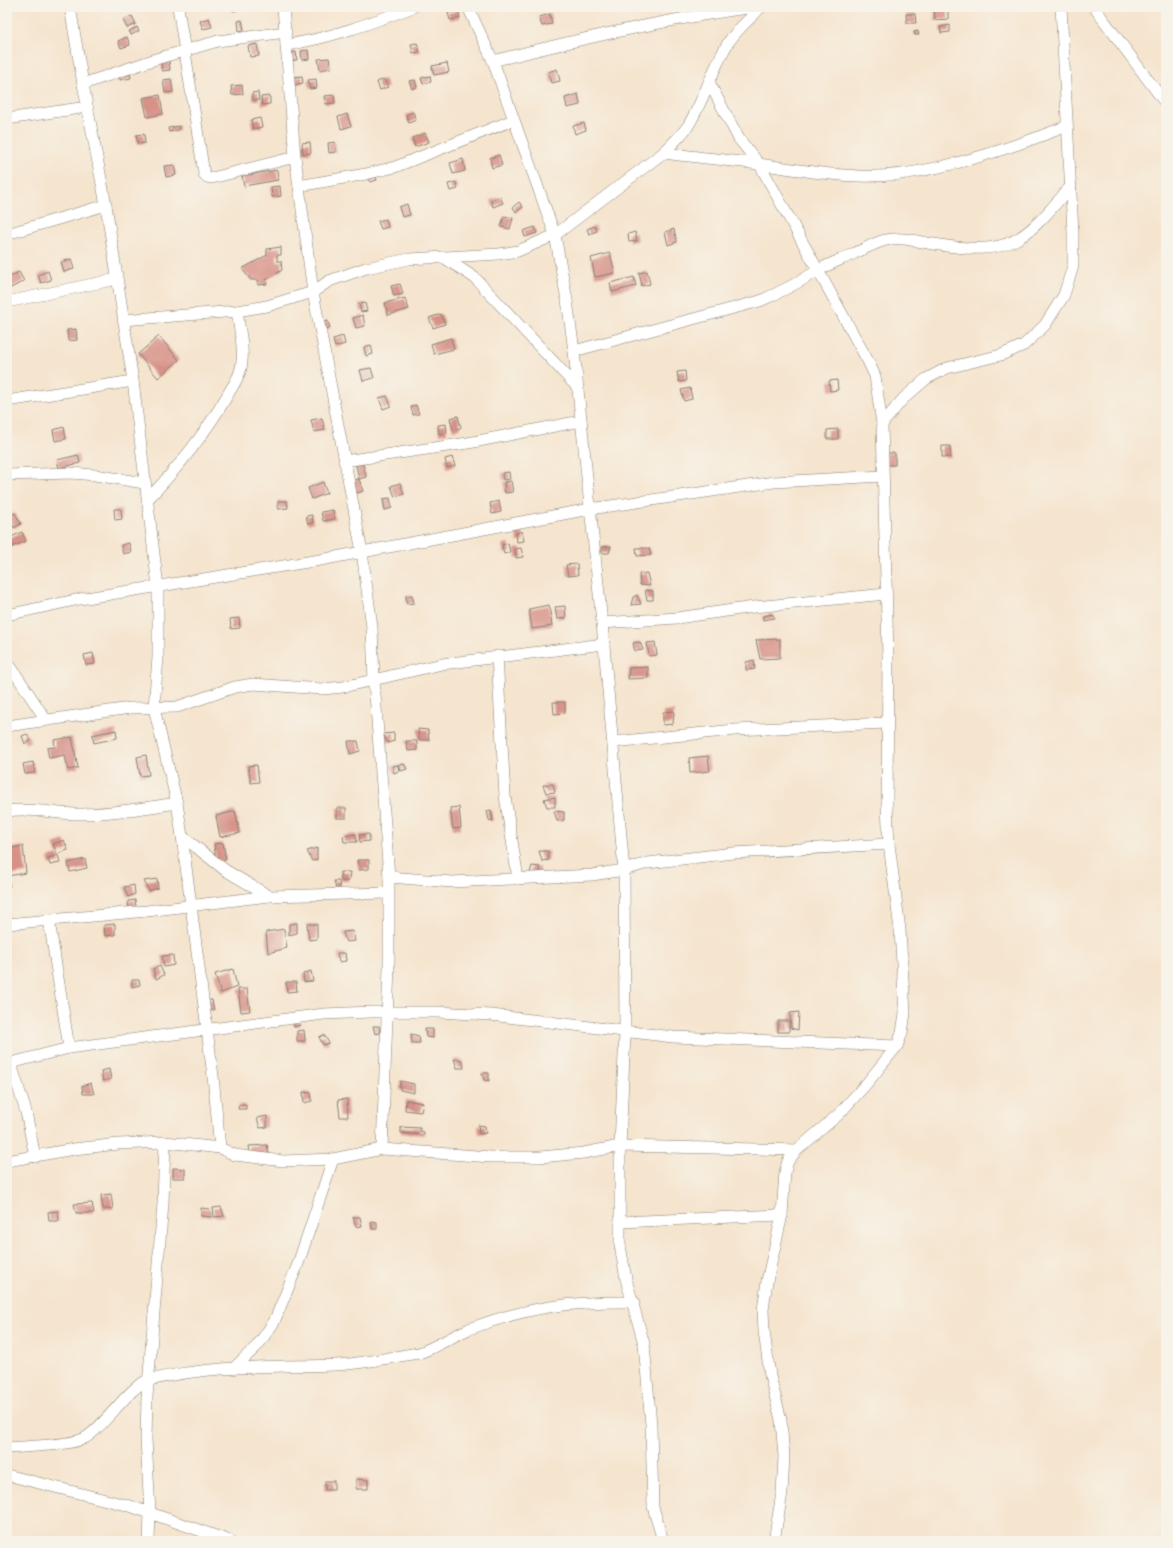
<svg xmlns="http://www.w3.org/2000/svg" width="1173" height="1548" viewBox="0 0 1173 1548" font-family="'Old Standard TT',serif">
<rect width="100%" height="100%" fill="#f7f3e8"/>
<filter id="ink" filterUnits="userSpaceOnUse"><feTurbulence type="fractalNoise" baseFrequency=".025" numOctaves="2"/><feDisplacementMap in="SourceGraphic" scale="8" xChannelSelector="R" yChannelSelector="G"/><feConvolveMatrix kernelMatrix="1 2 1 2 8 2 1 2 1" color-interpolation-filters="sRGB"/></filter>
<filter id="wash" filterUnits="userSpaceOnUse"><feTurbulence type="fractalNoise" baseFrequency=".012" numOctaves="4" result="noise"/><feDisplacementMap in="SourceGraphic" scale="16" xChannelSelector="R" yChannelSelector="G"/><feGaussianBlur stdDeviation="0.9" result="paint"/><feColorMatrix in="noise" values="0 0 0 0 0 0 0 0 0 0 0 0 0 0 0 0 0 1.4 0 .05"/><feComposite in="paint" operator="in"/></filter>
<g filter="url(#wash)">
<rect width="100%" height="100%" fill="#f5e4ce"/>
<g id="blocks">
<g fill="#d79288">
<polygon points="232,7 240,7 240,9 233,11"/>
<polygon points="934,7 948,7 948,19 935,20"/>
<polygon points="458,10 460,18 450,20 448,13"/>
<polygon points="550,14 552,24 542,26 539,17"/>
<polygon points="906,14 915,14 916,23 907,23"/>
<polygon points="132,16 136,24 127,28 123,20"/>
<polygon points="209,18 212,27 203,29 200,21"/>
<polygon points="242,20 244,30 239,31 238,21"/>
<polygon points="950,25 950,32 941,33 940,27"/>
<polygon points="137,27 139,31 131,35 129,31"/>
<polygon points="918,31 919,35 915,35 914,32"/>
<polygon points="127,37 130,45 121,48 118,41"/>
<polygon points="417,43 420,52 413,53 411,44"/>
<polygon points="257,44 259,56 250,57 248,46"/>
<polygon points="308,50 309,59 302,60 301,51"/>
<polygon points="296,52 297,60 290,61 288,53"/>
<polygon points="329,58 331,68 320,70 318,59"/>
<polygon points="169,61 170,70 162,71 161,63"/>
<polygon points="447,63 449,72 434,75 432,66"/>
<polygon points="557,69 560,81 551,83 548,72"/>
<polygon points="130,73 131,78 120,80 119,75"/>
<polygon points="302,76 303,83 293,85 292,77"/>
<polygon points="430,76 431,82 423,84 421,78"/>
<polygon points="171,79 173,92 165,93 163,80"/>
<polygon points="316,79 317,88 310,89 308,80"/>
<polygon points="384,79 388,87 380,90 377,82"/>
<polygon points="415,80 417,87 412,89 409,81"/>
<polygon points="242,85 243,94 232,95 231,86"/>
<polygon points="258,92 259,100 253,100 252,93"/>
<polygon points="578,94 580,105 567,108 565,98"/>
<polygon points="160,95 163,114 147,117 143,98"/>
<polygon points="334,95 335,103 325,104 324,96"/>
<polygon points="270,96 270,104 262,105 261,97"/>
<polygon points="413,112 416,120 409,123 406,115"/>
<polygon points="347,114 351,126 341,129 338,117"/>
<polygon points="260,118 262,127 253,129 251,120"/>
<polygon points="584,123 586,130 575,134 573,126"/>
<polygon points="179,126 179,130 169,132 168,128"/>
<polygon points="425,133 429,142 415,147 412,138"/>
<polygon points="144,134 145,143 138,144 136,135"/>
<polygon points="310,142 311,153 303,154 302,143"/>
<polygon points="335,142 336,152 329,153 328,143"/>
<polygon points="499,155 502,165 492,168 490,158"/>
<polygon points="463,159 465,171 453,174 450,163"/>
<polygon points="174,165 176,175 166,177 164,166"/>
<polygon points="277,170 278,180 244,186 242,176"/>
<polygon points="375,175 377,180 370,182 369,177"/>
<polygon points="456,182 458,189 450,191 448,184"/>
<polygon points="280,186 281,196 272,197 271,187"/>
<polygon points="500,197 503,203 493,207 491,200"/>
<polygon points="519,202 523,207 516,212 513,207"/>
<polygon points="407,204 410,215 402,217 399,207"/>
<polygon points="504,216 513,218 510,229 501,227"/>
<polygon points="386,219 388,227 381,229 378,221"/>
<polygon points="595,226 597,231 589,234 587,229"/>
<polygon points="535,227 537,233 525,237 523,231"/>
<polygon points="674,229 677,242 668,245 665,232"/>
<polygon points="635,232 637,241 629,242 628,234"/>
<polygon points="281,247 281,255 277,255 277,261 281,261 282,270 266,280 267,284 258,285 258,280 251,280 242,269 267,255 267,249"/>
<polygon points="610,253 615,273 595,277 591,258"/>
<polygon points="71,259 74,269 64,272 61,262"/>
<polygon points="48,271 51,280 41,283 38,275"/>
<polygon points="647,271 650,284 642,286 639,273"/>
<polygon points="19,272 24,281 7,290 7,278"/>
<polygon points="634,277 636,286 612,292 610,283"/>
<polygon points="400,284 403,294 394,296 391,286"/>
<polygon points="405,298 409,309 388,315 385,303"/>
<polygon points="365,303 367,311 361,312 359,304"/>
<polygon points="441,314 445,324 433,328 429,318"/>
<polygon points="363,315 365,326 356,328 353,318"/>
<polygon points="328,321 330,328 325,329 323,322"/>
<polygon points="76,329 77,340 68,341 67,330"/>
<polygon points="159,336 179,360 158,378 138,354"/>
<polygon points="343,336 345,344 335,347 333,339"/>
<polygon points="451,338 454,349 434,354 431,344"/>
<polygon points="371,345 373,354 366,356 364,347"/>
<polygon points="371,368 374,378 363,381 360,370"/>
<polygon points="685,371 686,381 679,382 677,372"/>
<polygon points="837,380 838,390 830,391 829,381"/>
<polygon points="690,388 692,399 684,401 681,390"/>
<polygon points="387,396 391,406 383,409 379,398"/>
<polygon points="416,405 419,414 413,415 411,407"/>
<polygon points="458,416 461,428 453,430 450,418"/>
<polygon points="322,418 325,430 314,432 311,420"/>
<polygon points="446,424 447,433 439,434 438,425"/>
<polygon points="64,427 66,439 55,441 53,430"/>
<polygon points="838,429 838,439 827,439 827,430"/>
<polygon points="942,446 950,446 951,457 942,457"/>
<polygon points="886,453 895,453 895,465 887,465"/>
<polygon points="78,455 80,463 59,468 57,460"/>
<polygon points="452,457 455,466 447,468 445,459"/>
<polygon points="363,464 366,477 359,479 356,465"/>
<polygon points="509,472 510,479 503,480 502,473"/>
<polygon points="359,479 363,491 354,494 351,481"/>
<polygon points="511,481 513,492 505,493 504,482"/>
<polygon points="323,482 327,493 312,499 308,488"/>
<polygon points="400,483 404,494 395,497 391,486"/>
<polygon points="390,498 392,508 385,510 383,499"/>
<polygon points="278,501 287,501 288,508 278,509"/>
<polygon points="499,501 501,512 492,514 490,503"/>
<polygon points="114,509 121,509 122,519 115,520"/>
<polygon points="333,510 335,519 323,521 321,512"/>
<polygon points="15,513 21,524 14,528 8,516"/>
<polygon points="312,515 313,523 308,524 306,516"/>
<polygon points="522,531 524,541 517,542 516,533"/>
<polygon points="22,532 26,541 7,549 7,539"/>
<polygon points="129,543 131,552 123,554 121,545"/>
<polygon points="508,543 510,552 504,554 502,545"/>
<polygon points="611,546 609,553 602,553 602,547"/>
<polygon points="521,548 523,557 516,558 515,549"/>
<polygon points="636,548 649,548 651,555 637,556"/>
<polygon points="577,564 578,575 568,576 566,565"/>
<polygon points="647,573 650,586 640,585 639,574"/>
<polygon points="645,590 653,591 653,600 647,600"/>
<polygon points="412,595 414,603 407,604 406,596"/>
<polygon points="637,595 641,604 631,605 633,597"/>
<polygon points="549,605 552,626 532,629 529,609"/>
<polygon points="565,606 566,618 557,619 555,607"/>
<polygon points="772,614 775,618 763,620 763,616"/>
<polygon points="239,618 240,628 231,629 230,619"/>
<polygon points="780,639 780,658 760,659 756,640"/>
<polygon points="640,642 643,650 635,651 633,643"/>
<polygon points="655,642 657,655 649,656 647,643"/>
<polygon points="93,653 95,664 86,665 84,655"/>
<polygon points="754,660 755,669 746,670 746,662"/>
<polygon points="648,667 648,678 628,679 629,668"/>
<polygon points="553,702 565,702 565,713 554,714"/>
<polygon points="674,711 673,724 663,725 663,712"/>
<polygon points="418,729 428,730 429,740 419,740"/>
<polygon points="116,730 117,738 94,743 92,735"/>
<polygon points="394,733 394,741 388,743 383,734"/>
<polygon points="27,734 31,741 25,744 22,736"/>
<polygon points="72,737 78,768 68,770 65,755 49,758 47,748 55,747 54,740"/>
<polygon points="348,741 358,741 360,751 350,754"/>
<polygon points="406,741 417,741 417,750 408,751"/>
<polygon points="146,755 149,775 140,776 137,757"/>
<polygon points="708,756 710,771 690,773 689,758"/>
<polygon points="33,762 35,773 25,774 23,764"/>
<polygon points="404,764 407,769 401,771 398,765"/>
<polygon points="257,765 259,782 251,783 248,766"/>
<polygon points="398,765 399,771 394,773 392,766"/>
<polygon points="553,784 555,792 546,793 543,785"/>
<polygon points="555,797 555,807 547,807 544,799"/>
<polygon points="459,807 461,828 453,829 450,808"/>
<rect x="337" y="808" width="9" height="10"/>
<polygon points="491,810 493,821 489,820 487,811"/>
<polygon points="235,811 240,833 220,837 216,816"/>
<polygon points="554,811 564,812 564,820 557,821"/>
<polygon points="356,834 357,842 344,842 343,836"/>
<polygon points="369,834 369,841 360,842 359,835"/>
<polygon points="64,840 68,850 57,854 53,844"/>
<polygon points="223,843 226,860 216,861 214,844"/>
<polygon points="23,846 26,873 7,876 7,849"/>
<polygon points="317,848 317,860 312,861 307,851"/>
<polygon points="539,851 548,851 549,860 542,861"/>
<polygon points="58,855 60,863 50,865 48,858"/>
<polygon points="85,859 87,868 70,872 68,863"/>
<polygon points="357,860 369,860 369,869 359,870"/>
<polygon points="532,866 540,867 540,873 530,873"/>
<polygon points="340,872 350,872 349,881 341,881"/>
<polygon points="7,877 10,886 7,887"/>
<polygon points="157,879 158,888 149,891 144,881"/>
<polygon points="334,881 339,881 340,889 336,889"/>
<polygon points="134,885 135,894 128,897 124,887"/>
<polygon points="135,900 136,907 129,908 128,901"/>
<polygon points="297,923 297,933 289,935 289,924"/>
<polygon points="115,924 115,935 105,936 104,925"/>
<polygon points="307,924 317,924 317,939 309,940"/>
<polygon points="284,929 287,948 268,953 266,932"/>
<polygon points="353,931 355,941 346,942 343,932"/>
<polygon points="337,953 345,953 346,961 339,962"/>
<polygon points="173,955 174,965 164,967 162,956"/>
<polygon points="160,966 164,975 156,979 153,969"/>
<polygon points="233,969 237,987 221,993 215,974"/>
<polygon points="311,971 313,981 304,982 303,974"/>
<polygon points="132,980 139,980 140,985 132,987"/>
<polygon points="286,982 296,982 297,991 287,992"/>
<polygon points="238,989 247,989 250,1011 241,1012"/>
<polygon points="207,1000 212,1000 214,1010 208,1010"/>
<polygon points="799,1012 798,1030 791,1028 790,1013"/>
<polygon points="293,1021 298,1021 300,1025 294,1027"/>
<rect x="778" y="1021" width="11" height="11"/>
<polygon points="373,1026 379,1026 380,1033 375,1034"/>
<polygon points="425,1029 433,1029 433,1038 426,1037"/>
<polygon points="304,1030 305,1041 297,1041 297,1031"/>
<polygon points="411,1034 419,1036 420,1043 412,1043"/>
<polygon points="324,1035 329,1043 323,1045 319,1037"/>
<polygon points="454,1059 462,1060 464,1068 457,1068"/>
<polygon points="109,1069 111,1079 103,1081 101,1071"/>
<polygon points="482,1073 489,1073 489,1081 484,1080"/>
<polygon points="400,1081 414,1084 414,1093 400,1090"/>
<polygon points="91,1083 94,1094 83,1094 82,1086"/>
<polygon points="303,1092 311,1093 312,1101 304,1103"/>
<polygon points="347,1099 348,1117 340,1117 338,1100"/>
<polygon points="406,1100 423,1103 421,1112 405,1110"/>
<polygon points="239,1105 246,1105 246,1109 238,1109"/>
<polygon points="267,1116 267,1127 260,1128 257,1118"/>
<polygon points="478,1125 485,1126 486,1133 479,1134"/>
<polygon points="401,1127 420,1128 420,1131 424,1132 424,1135 401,1133"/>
<polygon points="267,1145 269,1155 250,1154 249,1146"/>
<polygon points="173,1168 185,1169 185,1178 173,1178"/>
<polygon points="111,1194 113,1209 103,1209 101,1195"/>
<polygon points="92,1203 94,1213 76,1213 74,1204"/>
<polygon points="221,1207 224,1216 214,1217 213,1208"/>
<polygon points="201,1208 209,1209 212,1217 201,1216"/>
<polygon points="58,1211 59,1221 49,1221 48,1212"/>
<polygon points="353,1217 360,1217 362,1226 356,1227"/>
<polygon points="371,1221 377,1222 377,1229 372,1229"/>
<polygon points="356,1479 368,1480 368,1489 356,1489"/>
<rect x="325" y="1481" width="9" height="9"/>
</g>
</g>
</g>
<g filter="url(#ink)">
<use href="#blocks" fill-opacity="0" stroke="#888075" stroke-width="1"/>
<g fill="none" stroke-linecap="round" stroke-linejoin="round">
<g stroke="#888075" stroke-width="12">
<g id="minor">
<polyline points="70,7 83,84 106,205 133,381 158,587 158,657 154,708 177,803 182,836 213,1076 220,1148"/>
<polyline points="178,7 204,174 207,177 212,178 295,157"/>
<polyline points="283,7 295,157 313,292 362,552 372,627 374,681 389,877 389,967 382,1149"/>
<polyline points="468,7 493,61 555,235 567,300 574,351 602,623 624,870 625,1032 620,1146 620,1245 626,1279 644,1344 651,1425 653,1507 663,1541"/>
<polyline points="1094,7 1166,104"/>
<path d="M 286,45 C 331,38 371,23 413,7"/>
<path d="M 493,61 C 579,39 666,19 754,7"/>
<polyline points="709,82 739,139 760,165 868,361 875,376 882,424 888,657 887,807 889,844 900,930 905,1013 902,1033 897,1046 867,1083 839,1114 797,1150 788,1161 785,1172 782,1215 767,1281 763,1310 764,1331 770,1376 781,1420 784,1457 782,1493 774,1541"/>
<polyline points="83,84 156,59 218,41 286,32"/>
<polyline points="7,119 87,107"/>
<path d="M 663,153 C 695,157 727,160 759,164 C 792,169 825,175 859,176 C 921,179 1009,149 1067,126"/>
<polyline points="299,186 366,174 395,167 513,120"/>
<polyline points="7,234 106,205"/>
<polyline points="443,257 475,278 578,388"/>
<polyline points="7,302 117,279"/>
<path d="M 123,320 L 237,311 L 267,306 L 313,292 L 329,281 L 366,268 L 409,259 L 499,254 L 518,251 L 555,235 L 663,153 C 671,145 681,136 688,126 C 704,100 712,70 728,43 C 736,30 751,18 761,7"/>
<path d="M 574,351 L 760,301 C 781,292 798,283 817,271 C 829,264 843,259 855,253 C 865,249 876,242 886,240 C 901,236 919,242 934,244 C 1012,257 1023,242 1071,186"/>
<polyline points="7,401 133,381"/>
<polyline points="882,424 903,399 926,379 947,368 1001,355 1024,345 1045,325 1064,295 1073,266 1073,232 1061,7"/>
<polyline points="344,461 468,443 581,421"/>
<polyline points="7,475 71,473 95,475 144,483"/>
<path d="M 147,500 C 178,468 205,434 227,396 C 232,387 239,378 241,368 C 245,350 239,328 237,311"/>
<polyline points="7,615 80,599 320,560 590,509 774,482 883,476"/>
<polyline points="602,623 677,618 754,607 886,594"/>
<polyline points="497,656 505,796 518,879"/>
<polyline points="7,661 46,720"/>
<polyline points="7,726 130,708 177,707 235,687 253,684 322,689 343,687 442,664 604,644"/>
<polyline points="613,742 735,730 886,723"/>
<path d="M 7,811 C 33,807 58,815 84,814 C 115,813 146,808 177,803"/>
<polyline points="182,836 225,870 269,896"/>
<polyline points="389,877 452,882 592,875 624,870 648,863 733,853 889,844"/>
<polyline points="49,920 69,1048"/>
<polyline points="7,924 147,911 269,896 388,893"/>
<polyline points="7,1064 69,1048 324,1014 371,1012 438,1012 491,1015 673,1037 897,1046"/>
<polyline points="11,1064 26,1112 35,1157"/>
<polyline points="7,1161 74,1149 119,1144 165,1142 220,1148 235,1155 283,1161 333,1159 382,1149 491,1157 540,1157 584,1153 620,1146 797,1150"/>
<polyline points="620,1222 782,1215"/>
<polyline points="233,1369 258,1345 274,1322 298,1264 333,1159"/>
<path d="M 7,1448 C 26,1446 70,1446 85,1438 C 106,1426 130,1384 150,1380 C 210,1365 274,1367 335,1365 C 363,1364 391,1357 419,1353 C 437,1347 452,1336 469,1329 C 527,1307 572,1301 634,1302"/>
<polyline points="7,1475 130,1506 230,1541"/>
<polyline points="149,1541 150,1513 146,1439 147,1397 163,1204 165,1142"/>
</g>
</g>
<use href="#minor" stroke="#fff" stroke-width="11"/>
</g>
</g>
<rect width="1173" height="1548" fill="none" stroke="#f7f3e8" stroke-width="24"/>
</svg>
